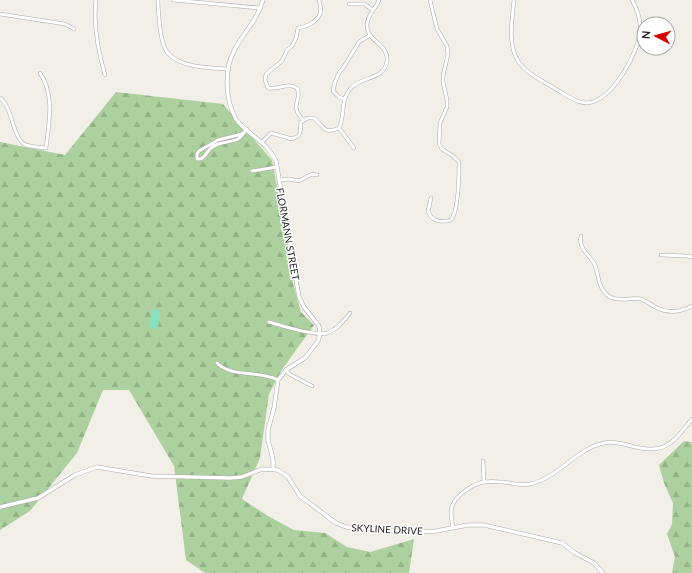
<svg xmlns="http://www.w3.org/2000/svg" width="692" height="573" viewBox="0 0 692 573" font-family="Lato,sans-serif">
<defs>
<pattern id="forest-firs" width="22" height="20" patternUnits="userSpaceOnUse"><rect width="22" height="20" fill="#add19e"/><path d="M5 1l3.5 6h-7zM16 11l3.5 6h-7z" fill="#95b388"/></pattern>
</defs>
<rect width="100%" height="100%" fill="#f2efe9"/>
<g fill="url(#forest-firs)">
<polygon points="116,92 223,104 272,160 287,240 293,283 301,312 314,325 281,371 269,394 260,458 242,499 268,516 294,530 325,533 347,547 370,552 414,539 409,573 205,573 186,560 174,466 129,390 103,390 77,453 30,511 0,530 0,142 65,155"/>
<polygon points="684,441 692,442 692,573 672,573 675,557 667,534 672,524 673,503 664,483 659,465"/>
</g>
<polygon fill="#88e0be" points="152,309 160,310 158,329 149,328"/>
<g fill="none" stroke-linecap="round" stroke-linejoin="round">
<g stroke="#a9a9a9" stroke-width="4">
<g id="minor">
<path d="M 96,0 C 93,25 98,51 105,75"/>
<path d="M 158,0 C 158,9 159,19 160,28 C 161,36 163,46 167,52 C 179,68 211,68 229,69"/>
<polyline points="173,0 260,8"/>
<path d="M 430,0 L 437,29 L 447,46 L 448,54 L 443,76 L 443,82 L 447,100 L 447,107 L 440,123 L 439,144 L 442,149 L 453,156 L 459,162 C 459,176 459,210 451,220 C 441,223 431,221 428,211 L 431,198"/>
<path d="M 514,0 C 512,21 506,51 523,67 C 532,77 547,83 559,91 C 568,96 580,106 592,102 C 614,96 640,51 640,29 C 641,18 637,9 632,0"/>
<polyline points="349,4 364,4 373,10"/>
<polyline points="0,14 65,24 74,29"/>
<path d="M 0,98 C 13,107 12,139 26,145 C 32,147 40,147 46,148 C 49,123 55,95 40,73"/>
<polyline points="344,99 339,97 333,91 335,82 339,73 343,68 359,42 370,35"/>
<path d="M 303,120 C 288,104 303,101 297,88 C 288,82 278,90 268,88 L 265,80 L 266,74 L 282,61 L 287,50 L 292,46 L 296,38 L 298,28 C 306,27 317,22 320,14 C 322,9 320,4 319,0"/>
<polyline points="339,128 354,148"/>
<path d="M 242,134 L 218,140 L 199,151 L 197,154 L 197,159 C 205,160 206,152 211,148 C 219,141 230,143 238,139 C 241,137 244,132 247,129"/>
<path d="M 262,142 L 271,133 L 292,139 L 298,136 L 300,133 L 301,122 L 308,118 L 314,118 C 324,126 323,135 339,128 C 346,114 339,100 352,87 C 363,76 384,80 387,61 C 389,44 366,41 367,25 C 367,14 376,9 379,0"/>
<polyline points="252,171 277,167"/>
<polyline points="279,180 289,179 299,181 312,174 317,175"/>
<path d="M 581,236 C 578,249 590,255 595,265 C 599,276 598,290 610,297 C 619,302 631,297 641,299 C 647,301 651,305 657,308 C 669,314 680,312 692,306"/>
<polyline points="661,255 687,256 692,257"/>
<path d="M 269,322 C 282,326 315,336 327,333 C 335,331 345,320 350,313"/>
<path d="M 217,363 C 232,378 259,370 278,380"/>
<polyline points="286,370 289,374 312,386"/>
<polyline points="483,461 484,482"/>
<path d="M 453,528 C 452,520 449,511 453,504 C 458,494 474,483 485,482 C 491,481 497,482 503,482 C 512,483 522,486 530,484 C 559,478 575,449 604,443 C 612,441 624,444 631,446 C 665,455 672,444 692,419"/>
</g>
</g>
<g stroke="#a9a9a9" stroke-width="4.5">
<g id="tertiary">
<path d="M 263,0 C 256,23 244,31 234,51 C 224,70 225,100 236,119 C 247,135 266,140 276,161 L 299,297 L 304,307 L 319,326 L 320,334 L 318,341 L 306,357 L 286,370 L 278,380 L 274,408 L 268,430 L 268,440 L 273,459 L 273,469"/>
<polyline points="0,507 38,498 75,475 97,467 151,476 230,478 242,477 262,469 278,470 288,477 300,496 336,523 346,527 410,532 436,531 468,525 484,525 562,543 575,553 594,563 603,573"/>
</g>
</g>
<use href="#minor" stroke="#fff" stroke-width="3"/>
<use href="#tertiary" stroke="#fff" stroke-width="3.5"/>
</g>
<g text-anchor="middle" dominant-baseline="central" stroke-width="3" stroke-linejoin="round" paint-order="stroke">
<g font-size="10" fill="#222" stroke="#fff">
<text transform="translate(288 234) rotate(80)">FLORMANN STREET</text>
<text transform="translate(387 529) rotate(3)">SKYLINE DRIVE</text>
</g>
</g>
<g transform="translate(656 36) rotate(276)"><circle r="19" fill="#ffffff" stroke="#a7a7a7"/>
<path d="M0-3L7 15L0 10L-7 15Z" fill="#d40000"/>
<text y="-6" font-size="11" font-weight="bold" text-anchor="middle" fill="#222222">N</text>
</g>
</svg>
